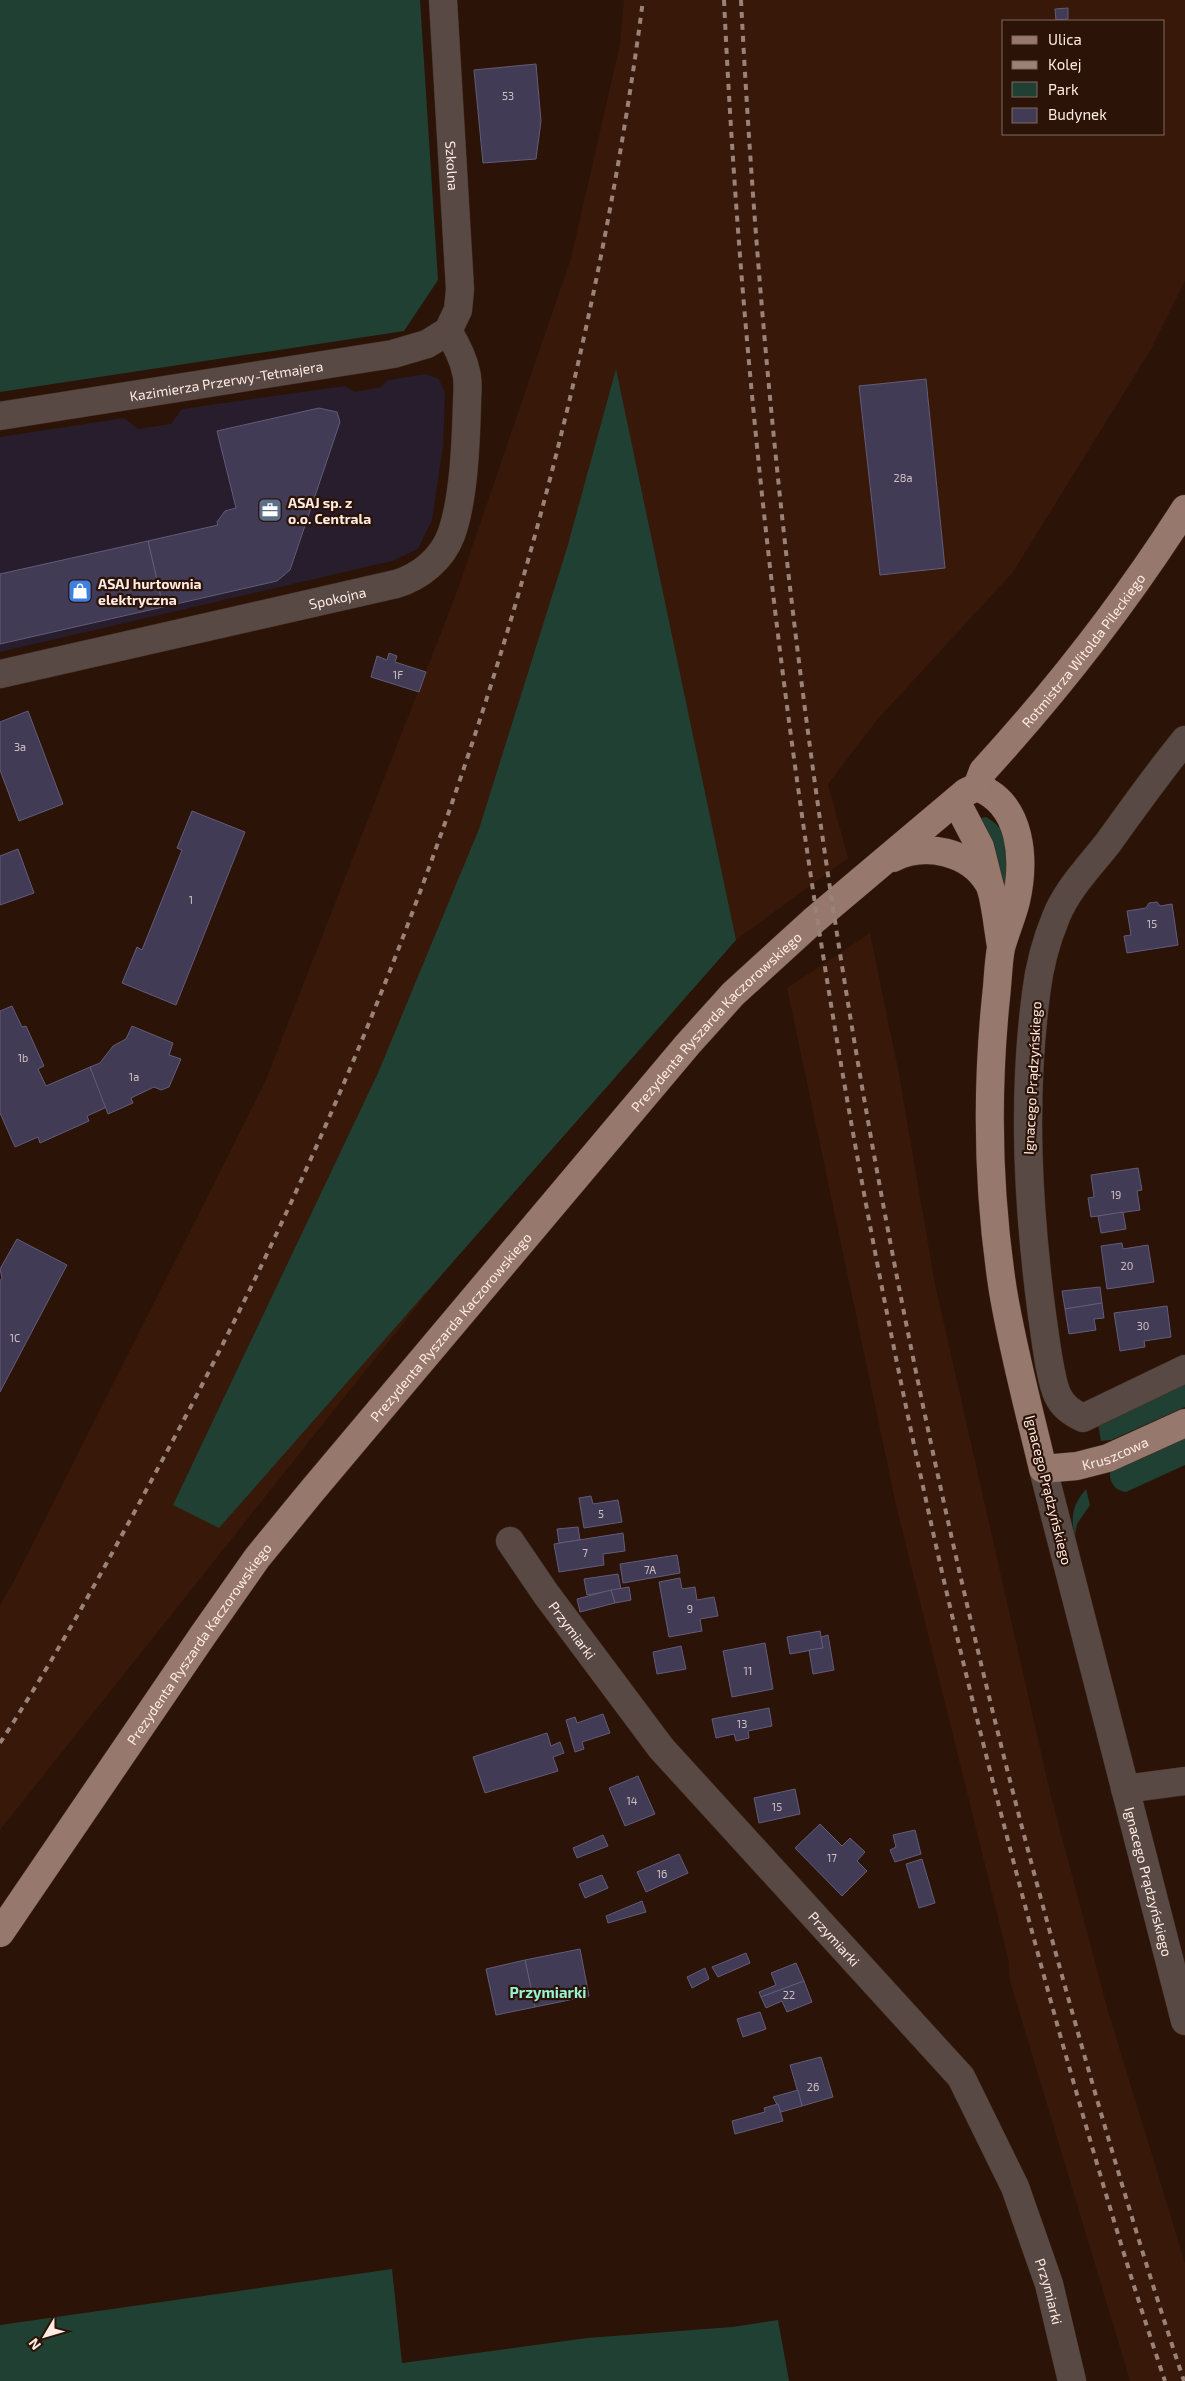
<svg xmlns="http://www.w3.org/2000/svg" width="1185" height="2381" viewBox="0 0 1185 2381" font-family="'Exo 2',sans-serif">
<rect width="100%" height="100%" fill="#2c1307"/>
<polygon fill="#271d2c" points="426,374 439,379 445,393 443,446 432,520 418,549 392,561 0,652 0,437 124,418 138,429 171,424 182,409 345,386 355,392 381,387 388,380"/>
<g fill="#381809" fill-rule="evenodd">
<path d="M 624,0 L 1185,0 L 1185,281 L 1150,351 L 1013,572 L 877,720 L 828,784 L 848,858 L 736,940 L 452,1262 L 0,1830 L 0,1605 L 15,1579 L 265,1082 L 455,597 L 571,258 L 620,44 ZM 1004,21 L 1164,21 L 1164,134 L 1004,134 Z"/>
<polygon points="870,933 899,1074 935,1284 1050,1792 1108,2011 1185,2263 1185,2381 1130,2381 1010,1981 1008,1958 896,1505 787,988"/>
</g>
<g fill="#1f4032">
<polygon points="0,0 420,0 438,280 404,331 0,392"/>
<polygon points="616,369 736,940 219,1528 173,1505 378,1073 479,829 567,548"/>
<path d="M 986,817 C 1018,836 1008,860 1005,891 L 980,822 L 981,818 Z"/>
<polygon points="1185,1380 1185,1407 1111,1440 1101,1441 1098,1424"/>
<path d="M 1185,1438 L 1185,1465 L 1126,1492 C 1116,1491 1109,1483 1110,1472 Z"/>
<path d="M 1086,1489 L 1090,1505 L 1077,1524 L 1075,1536 C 1070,1517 1073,1504 1086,1489 Z"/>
<polygon points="392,2269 402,2363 587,2338 732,2327 778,2320 789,2381 0,2381 0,2325"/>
</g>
<g fill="#413b56" stroke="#625c79">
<polygon points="1068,8 1068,19 1056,20 1055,9"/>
<polygon points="536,64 541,121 536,159 483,163 474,70"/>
<polygon points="926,379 945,568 880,575 859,386"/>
<polygon points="319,408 337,412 340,422 290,570 277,581 163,607 148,541 218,525 217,522 225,511 236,508 217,431"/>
<polygon points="148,541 163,607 0,644 0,574"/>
<polygon points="389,653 397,656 395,662 426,672 419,692 371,677 377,656 387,660"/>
<polygon points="28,711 63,804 19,821 0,770 0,722"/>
<polygon points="192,811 245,832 176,1005 122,983 137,947 142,950 182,850 177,848"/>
<polygon points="18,849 34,893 0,905 0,856"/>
<polygon points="1157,902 1160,906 1172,904 1178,945 1127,953 1124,936 1131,935 1127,911 1146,908 1149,903"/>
<polygon points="12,1006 22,1027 26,1026 44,1066 38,1069 46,1086 90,1067 107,1107 87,1116 89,1121 40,1143 38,1137 15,1147 0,1113 0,1011"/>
<polygon points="132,1026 173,1043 169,1055 181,1059 169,1087 161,1090 154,1087 131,1098 133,1103 108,1114 90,1067 100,1063 113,1046 126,1039"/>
<polygon points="1138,1168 1142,1190 1137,1191 1140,1210 1091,1217 1088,1198 1094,1197 1091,1175"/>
<polygon points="1123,1212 1126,1229 1101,1233 1098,1216"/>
<polygon points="17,1239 67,1265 0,1392 0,1281 2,1278 0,1269"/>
<polygon points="1122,1243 1123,1249 1148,1245 1154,1282 1107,1289 1101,1246"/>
<polygon points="1100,1287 1102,1303 1065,1309 1062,1291"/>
<polygon points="1102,1303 1104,1318 1094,1319 1096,1330 1069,1334 1065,1309"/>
<polygon points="1167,1306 1171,1337 1144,1341 1145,1347 1120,1351 1114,1313"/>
<polygon points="591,1496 593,1504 618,1500 622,1522 584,1528 579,1498"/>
<polygon points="578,1527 580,1540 559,1543 557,1529"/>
<polygon points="623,1533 625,1551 603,1554 604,1565 559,1572 554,1544"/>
<polygon points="677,1555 680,1573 623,1583 620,1564"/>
<polygon points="618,1574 621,1589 587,1595 584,1579"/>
<polygon points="680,1578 682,1589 695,1587 697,1600 714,1597 718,1616 700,1619 702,1631 669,1637 659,1582"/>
<polygon points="629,1587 631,1600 615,1603 611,1590"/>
<polygon points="611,1590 615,1603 580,1612 577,1599"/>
<polygon points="820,1631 823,1648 790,1654 787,1637"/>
<polygon points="828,1635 834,1670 813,1674 809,1650 823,1648 821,1637"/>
<polygon points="765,1643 773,1689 732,1697 723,1651"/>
<polygon points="681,1646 686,1669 657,1674 653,1652"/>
<polygon points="769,1708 772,1726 748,1731 749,1738 736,1741 734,1734 716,1738 712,1719"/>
<polygon points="603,1714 610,1733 582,1742 584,1749 575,1752 566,1720 575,1717 577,1723"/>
<polygon points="547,1733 551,1746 560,1742 564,1753 553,1757 558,1771 485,1793 473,1757"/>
<polygon points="638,1776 655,1814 625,1826 609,1788"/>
<polygon points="795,1789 800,1814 759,1823 754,1798"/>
<polygon points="820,1824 842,1846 850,1838 865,1852 857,1861 867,1871 842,1896 795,1848"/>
<polygon points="915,1830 921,1854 895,1862 890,1850 896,1847 893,1835"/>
<polygon points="603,1835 608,1846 577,1858 573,1848"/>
<polygon points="679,1854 688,1873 646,1892 637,1872"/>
<polygon points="922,1859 935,1903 919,1908 906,1864"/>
<polygon points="602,1875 608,1888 585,1898 579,1884"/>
<polygon points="642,1901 646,1912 608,1923 606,1916"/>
<polygon points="580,1949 589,1996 535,2007 525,1960"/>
<polygon points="746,1953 750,1963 718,1977 712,1967"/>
<polygon points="525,1960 535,2007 496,2015 486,1969"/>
<polygon points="796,1963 804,1981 761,1997 759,1992 776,1985 771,1973"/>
<polygon points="705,1968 709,1979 692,1988 687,1977"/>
<polygon points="804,1981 812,2002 787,2012 782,2001 766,2008 761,1997"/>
<polygon points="760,2012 766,2029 743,2037 737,2019"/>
<polygon points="821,2057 833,2097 802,2106 790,2065"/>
<polygon points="798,2090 802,2106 781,2112 773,2097"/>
<polygon points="778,2104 783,2121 735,2134 732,2121 765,2112 764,2108"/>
</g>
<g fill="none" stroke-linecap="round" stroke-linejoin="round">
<g stroke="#452d21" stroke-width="29">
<g id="minor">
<path id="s1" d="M 443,0 L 460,289 L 458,310 L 448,331"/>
<path id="s2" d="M 0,416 L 393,354 L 427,344 L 448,331"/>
<path id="s3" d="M 0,674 L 396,584 C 420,577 442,559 451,535 C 464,500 466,440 467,403 C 467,393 469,382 466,372 C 463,357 456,344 448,331"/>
<path d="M 1185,740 C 1158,773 1133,808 1108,843 C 1090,866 1067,889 1056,917 C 1046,941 1039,968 1036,994 C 1022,1101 1028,1208 1042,1315 C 1045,1334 1050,1381 1058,1396 C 1063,1407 1072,1413 1083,1418 L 1185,1369"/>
<path id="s4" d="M 1043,1469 L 1185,2021"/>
<path id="s5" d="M 510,1541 L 546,1594 L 661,1748 L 961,2077 L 1015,2187 L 1049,2284 L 1072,2381"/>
<polyline points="1125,1789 1185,1781"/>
</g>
</g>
<g stroke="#452d21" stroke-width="29">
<g id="major">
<path id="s6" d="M 977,787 C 1023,804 1025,861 1016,901 C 1012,917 1005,933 1001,948 C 998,964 998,981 996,997 C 986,1095 988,1194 1003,1291 C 1013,1351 1029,1410 1043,1469 L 1077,1466 L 1108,1458 L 1185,1423"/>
<path id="s7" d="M 977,787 L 983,771 C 1058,689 1125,603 1185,509"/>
<polyline points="956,801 980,847 989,883"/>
<path d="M 893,858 C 925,842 970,851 989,884 C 995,896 998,931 1001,946"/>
<path id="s8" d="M 0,1933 L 203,1635 L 257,1558 L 311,1492 L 688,1044 L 733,994 L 813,921 L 966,792 L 977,787"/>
</g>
</g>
<use href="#minor" stroke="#584944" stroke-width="28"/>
<use href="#major" stroke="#96786c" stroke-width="28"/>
<g stroke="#998379" stroke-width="4" stroke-dasharray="6 6" stroke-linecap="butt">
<path d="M 724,0 C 749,532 826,1062 944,1581 C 979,1732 1018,1882 1059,2031 C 1092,2148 1126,2266 1165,2381"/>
<path d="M 741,0 C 775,666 882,1329 1061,1972 C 1099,2109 1139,2246 1184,2381"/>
<path d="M 0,1743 C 60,1651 112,1554 164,1457 C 407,1006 577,509 643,0"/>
</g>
</g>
<defs>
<g id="office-square" transform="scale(1.25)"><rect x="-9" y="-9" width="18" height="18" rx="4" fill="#5c6f8a" stroke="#2c1307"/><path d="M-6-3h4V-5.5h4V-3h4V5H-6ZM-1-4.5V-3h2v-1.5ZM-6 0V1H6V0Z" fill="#fff"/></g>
<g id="shop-square" transform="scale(1.25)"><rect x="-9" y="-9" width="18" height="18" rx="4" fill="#3f7fe0" stroke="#2c1307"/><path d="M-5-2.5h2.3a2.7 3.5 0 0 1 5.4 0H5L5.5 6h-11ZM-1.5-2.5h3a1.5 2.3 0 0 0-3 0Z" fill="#fff"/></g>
</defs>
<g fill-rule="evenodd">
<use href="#office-square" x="270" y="510"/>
<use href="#shop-square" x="80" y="591"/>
</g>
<g text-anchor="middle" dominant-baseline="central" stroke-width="4.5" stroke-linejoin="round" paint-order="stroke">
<g font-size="11" fill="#cfbfc0">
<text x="508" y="95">53</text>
<text x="903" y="477">28a</text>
<text x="398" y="674">1F</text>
<text x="20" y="746">3a</text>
<text x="191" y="899">1</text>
<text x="1152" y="923">15</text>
<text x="23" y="1057">1b</text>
<text x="134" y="1076">1a</text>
<text x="1116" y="1194">19</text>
<text x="1127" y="1265">20</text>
<text x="1143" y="1325">30</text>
<text x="15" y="1337">1C</text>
<text x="601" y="1513">5</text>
<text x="585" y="1552">7</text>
<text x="650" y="1569">7A</text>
<text x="690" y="1608">9</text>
<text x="748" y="1670">11</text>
<text x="742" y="1723">13</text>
<text x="632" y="1800">14</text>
<text x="777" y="1806">15</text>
<text x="832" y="1857">17</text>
<text x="662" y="1873">16</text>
<text x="789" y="1994">22</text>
<text x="813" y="2086">26</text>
</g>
<g font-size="14" fill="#feebe3" stroke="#2c1307">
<text stroke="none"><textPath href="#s1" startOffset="166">Szkolna</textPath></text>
<text stroke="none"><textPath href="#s2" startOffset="229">Kazimierza Przerwy-Tetmajera</textPath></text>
<text stroke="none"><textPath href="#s3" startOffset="346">Spokojna</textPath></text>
<text stroke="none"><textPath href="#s7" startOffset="174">Rotmistrza Witolda Pileckiego</textPath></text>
<text stroke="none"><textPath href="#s8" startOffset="1161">Prezydenta Ryszarda Kaczorowskiego</textPath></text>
<text transform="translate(1032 1078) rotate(-87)">Ignacego Prądzyńskiego</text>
<text stroke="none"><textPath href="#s8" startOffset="756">Prezydenta Ryszarda Kaczorowskiego</textPath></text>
<text stroke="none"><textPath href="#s6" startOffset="782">Kruszcowa</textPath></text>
<text transform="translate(1049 1490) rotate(76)">Ignacego Prądzyńskiego</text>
<text stroke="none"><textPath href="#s5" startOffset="109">Przymiarki</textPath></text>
<text stroke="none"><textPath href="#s8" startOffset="351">Prezydenta Ryszarda Kaczorowskiego</textPath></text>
<text stroke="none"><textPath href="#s4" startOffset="426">Ignacego Prądzyńskiego</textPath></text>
<text stroke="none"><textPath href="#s5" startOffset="514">Przymiarki</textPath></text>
<text stroke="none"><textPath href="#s5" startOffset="934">Przymiarki</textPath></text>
</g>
<g font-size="14" font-weight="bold" fill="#feebe3" stroke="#2c1307" text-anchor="start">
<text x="288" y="502">ASAJ sp. z<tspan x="288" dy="16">o.o. Centrala</tspan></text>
<text x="98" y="583">ASAJ hurtownia<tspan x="98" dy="16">elektryczna</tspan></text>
</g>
<g font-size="15" font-weight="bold" fill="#96f4d5" stroke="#2c1307">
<text x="548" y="1992">Przymiarki</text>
</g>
</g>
<rect x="1002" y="20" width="162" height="115" fill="#2c1307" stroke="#80695f"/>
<rect x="1012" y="36" width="25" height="8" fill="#96786c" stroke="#80695f"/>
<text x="1048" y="45" font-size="15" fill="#feebe3">Ulica</text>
<rect x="1012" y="61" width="25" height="8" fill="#998379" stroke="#80695f"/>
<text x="1048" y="70" font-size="15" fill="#feebe3">Kolej</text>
<rect x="1012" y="82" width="25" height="15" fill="#1f4032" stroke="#80695f"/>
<text x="1048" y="95" font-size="15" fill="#feebe3">Park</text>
<rect x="1012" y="108" width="25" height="15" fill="#413b56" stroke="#80695f"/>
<text x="1048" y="120" font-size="15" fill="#feebe3">Budynek</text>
<g transform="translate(45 2336) rotate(232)" stroke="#2c1307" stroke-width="4" paint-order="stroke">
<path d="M0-4L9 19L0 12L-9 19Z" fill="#feebe3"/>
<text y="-8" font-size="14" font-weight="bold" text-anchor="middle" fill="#feebe3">N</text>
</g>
</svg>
